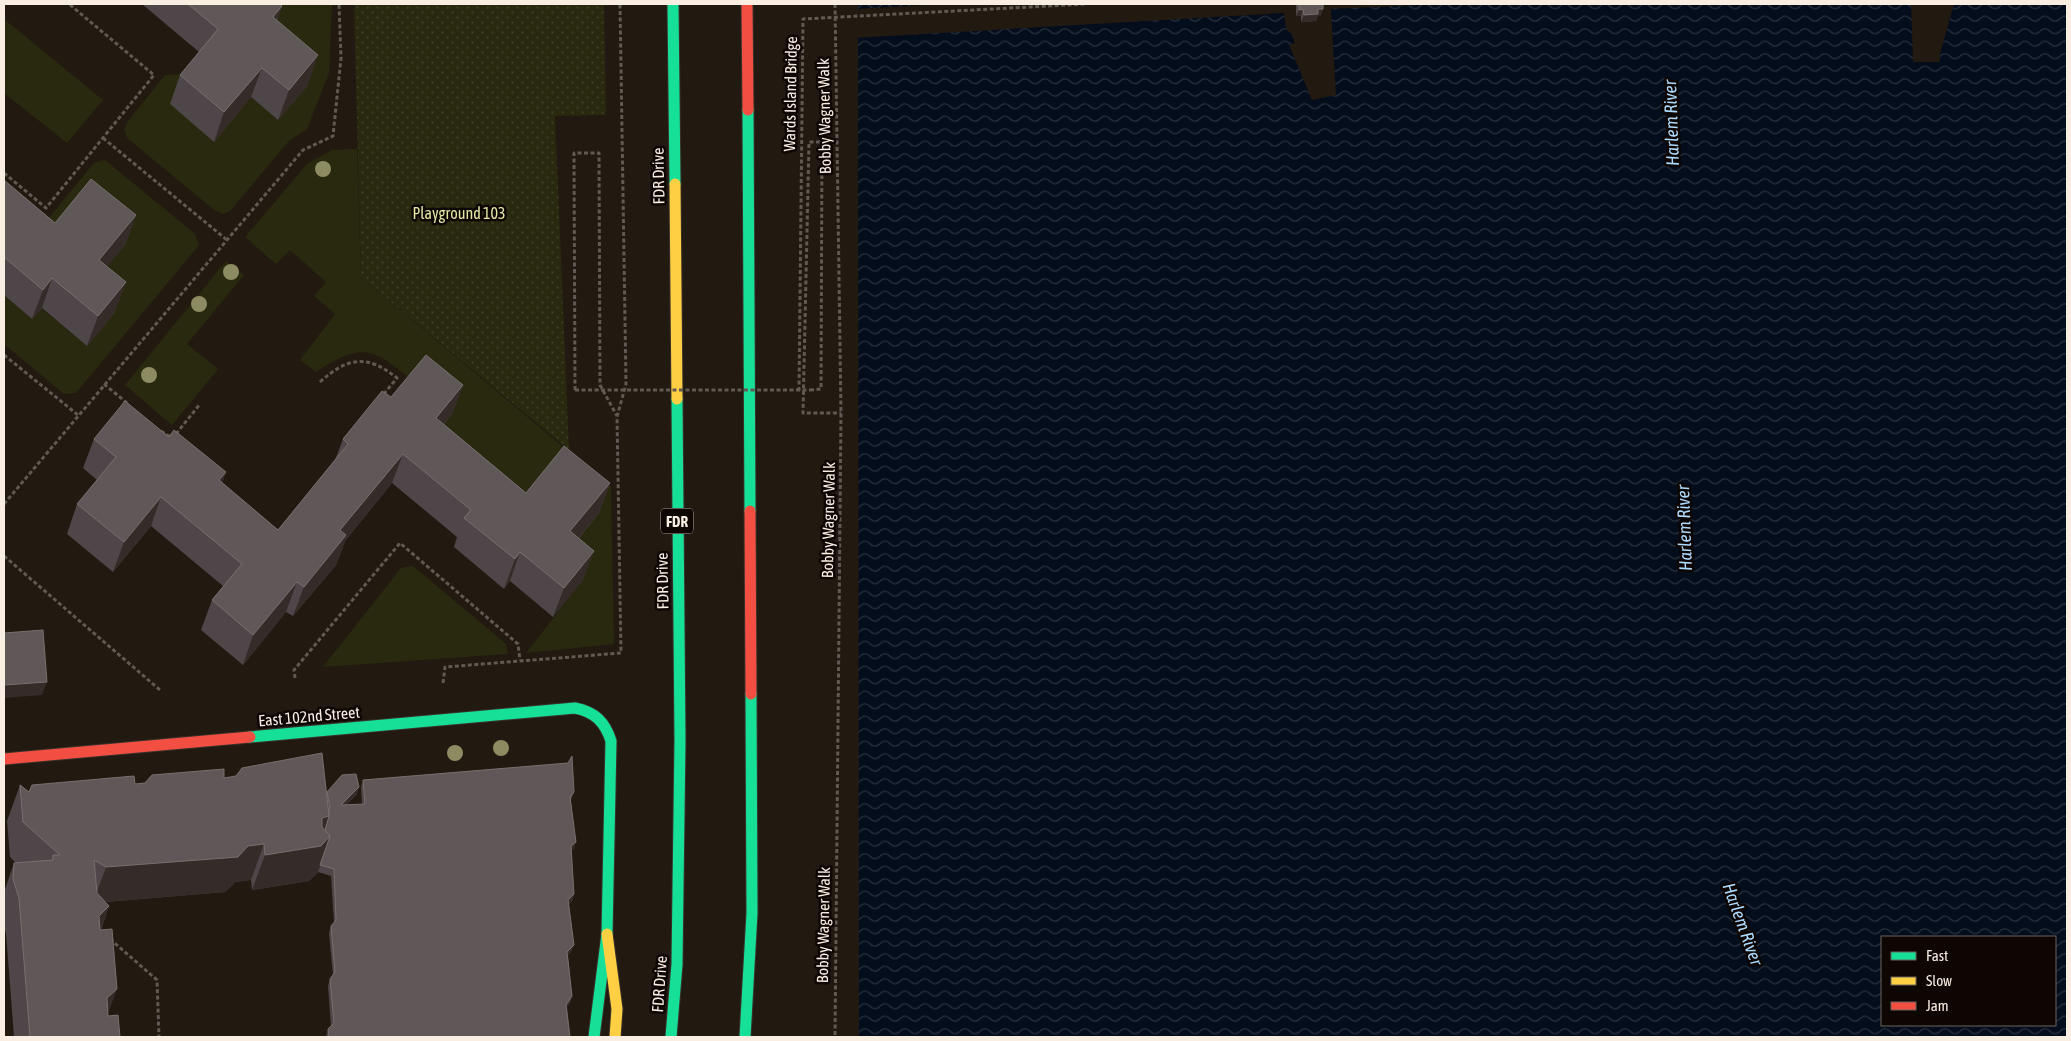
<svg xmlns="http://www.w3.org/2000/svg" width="2071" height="1041" viewBox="0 0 2071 1041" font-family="'Asap Condensed',sans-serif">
<defs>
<pattern id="park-dots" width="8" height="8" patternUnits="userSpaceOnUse" patternTransform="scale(1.25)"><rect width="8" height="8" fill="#28290f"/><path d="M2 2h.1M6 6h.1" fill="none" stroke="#3d3e26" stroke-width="1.8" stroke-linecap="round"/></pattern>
<pattern id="water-waves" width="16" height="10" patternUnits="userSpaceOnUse" patternTransform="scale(1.25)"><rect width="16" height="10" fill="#030d1c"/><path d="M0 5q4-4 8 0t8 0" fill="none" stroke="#29313d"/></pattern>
</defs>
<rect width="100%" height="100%" fill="#221910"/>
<g fill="#28290f">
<polygon points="233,4 332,4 329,73 307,129 289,141 230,211 223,214 214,210 127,138 124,130 128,121 165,75 195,74 214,141 251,97 278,120"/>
<polygon points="4,19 103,100 67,143 4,93"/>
<path d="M 357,149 L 361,277 L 611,487 L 614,644 L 526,653 L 583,580 L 425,447 L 416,384 C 376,350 365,339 316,372 L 300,360 L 335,314 L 314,296 L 326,282 L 290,250 L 276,264 L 245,237 L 307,164 L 332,150 Z"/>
<polygon points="105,160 195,234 199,245 76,393 64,394 4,344 4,295 32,319 41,308 87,346 88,289 125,245 63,231 48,219 94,163"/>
<polygon points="226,261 244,275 187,344 218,369 172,425 125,385"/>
<polygon points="413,566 506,644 508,654 323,667 401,568"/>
</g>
<polygon fill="url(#park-dots)" points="354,4 604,4 606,115 555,116 569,450 361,277"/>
<path fill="url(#water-waves)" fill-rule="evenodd" d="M 858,4 L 2067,4 L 2067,1037 L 859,1037 ZM 1882,937 L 2055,937 L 2055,1025 L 1882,1025 Z"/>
<g fill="#221910">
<polygon points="942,4 1443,4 1331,9 1336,95 1312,100 1289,45 1295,43 1291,33 1286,29 1284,13 855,38 855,9"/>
<polygon points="1911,4 1954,4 1940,54 1940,62 1913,62"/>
</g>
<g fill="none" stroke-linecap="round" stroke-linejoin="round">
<g stroke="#3a332d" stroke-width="13">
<g id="fast">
<polyline points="673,4 675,184"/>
<polyline points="748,110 750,511"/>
<path d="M 250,737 L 575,708 C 595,712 605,722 611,741 L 607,934 L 594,1037"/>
<polyline points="671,1037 677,964 680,740 677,399"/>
<polyline points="745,1037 752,913 751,694"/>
</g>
</g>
<g stroke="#3a332d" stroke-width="13">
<g id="slow">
<polyline points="675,184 677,399"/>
<polyline points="607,934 617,1009 615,1037"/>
</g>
</g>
<g stroke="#3a332d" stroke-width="13">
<g id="jam">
<polyline points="747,4 748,110"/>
<polyline points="750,511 751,694"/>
<polyline points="4,759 250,737"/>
</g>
</g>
<g stroke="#615a54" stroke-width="3" stroke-dasharray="4 2.5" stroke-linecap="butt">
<polyline points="835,4 841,413 835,1037"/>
<polyline points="103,138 227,240"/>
<polyline points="4,173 46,208 154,75 69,4"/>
<polyline points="4,355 78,415"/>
<path d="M 320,382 C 348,357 367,354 397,378 L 383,395"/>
<polyline points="104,384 127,403"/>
<polyline points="575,390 574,153 599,153 600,385 617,416"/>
<polyline points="810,390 821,389 822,142 809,142 803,413 841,413"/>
<polyline points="161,431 172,438"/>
<polyline points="176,434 200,404"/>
<polyline points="4,504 303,150 333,136 341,58 339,4"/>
<polyline points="4,556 160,690"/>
<polyline points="295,678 294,670 400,543 518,644 520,660"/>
<polyline points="443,683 445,667 621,653 617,417 626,384 620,4"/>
<polyline points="110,939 157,980 159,1037"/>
</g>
<use href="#fast" stroke="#16e098" stroke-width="11"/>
<use href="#slow" stroke="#ffcf43" stroke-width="11"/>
<use href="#jam" stroke="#f24e42" stroke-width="11"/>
<g stroke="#615a54" stroke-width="3" stroke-dasharray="4 2.5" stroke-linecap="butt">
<polyline points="575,390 810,390"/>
<polyline points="799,391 803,19 1086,4"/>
</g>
</g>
<g fill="#8d8b62">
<circle cx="323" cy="169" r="8"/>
<circle cx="231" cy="272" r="8"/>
<circle cx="199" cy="304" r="8"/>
<circle cx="149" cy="375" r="8"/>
<circle cx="501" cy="748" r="8"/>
<circle cx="455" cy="753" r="8"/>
</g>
<g fill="#4e4648">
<polygon points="142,4 279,4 282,6 277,20 308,85 278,120 251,97 214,142 170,104 180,75 199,52"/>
<polygon points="1296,4 1323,4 1323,9 1320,16 1318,16 1316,21 1301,22 1301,16 1296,16"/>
<polygon points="4,180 55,223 136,215 125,245 107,266 115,312 87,346 42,308 32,319 4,295"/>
<polygon points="463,385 452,414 444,424 526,493 610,483 599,513 579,538 583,580 553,617 510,581 504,589 454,547 457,537 392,483 345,541 336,565 293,616 286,612 243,665 201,630 212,600 223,586 151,526 113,572 67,534 77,504 97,480 83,468 94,439 169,437 226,472 222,483 278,530 335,460 343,439 391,397"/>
<polygon points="224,778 327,794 327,792 357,794 346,805 362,805 361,787 363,780 574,792 571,800 574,849 571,851 574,894 572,901 569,904 574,945 571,952 568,955 572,996 570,1003 567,1007 570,1037 326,1037 328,1029 331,1026 328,986 330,979 333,976 329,933 331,926 334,923 331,876 318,872 309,881 252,890 251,880 235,882 225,892 105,902 109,906 101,930 108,1016 120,1037 14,1037 6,933 4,926 4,892 14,863 16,863 10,857 7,821 20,785 29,792"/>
</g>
<g fill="#352c2a">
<polygon points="282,6 271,36 273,17"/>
<polygon points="1303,9 1301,16 1296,16 1299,10"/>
<polygon points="1318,9 1323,9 1320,16 1318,16 1316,21 1301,22 1304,15"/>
<polygon points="318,55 308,85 278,120 289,90"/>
<polygon points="262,68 251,97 214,142 224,112"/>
<polygon points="136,215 125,245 88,289 99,260"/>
<polygon points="52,278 42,308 32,319 43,290"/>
<polygon points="126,282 115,312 87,346 98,316"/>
<polygon points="463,385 452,414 425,447 436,418"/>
<polygon points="403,454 392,483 345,541 336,565 293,616 304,587 340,530"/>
<polygon points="226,472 215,502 219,480"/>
<polygon points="610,483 599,513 560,560 570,531"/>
<polygon points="161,497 151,526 113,572 124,542"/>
<polygon points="594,551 583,580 553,617 564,588"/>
<polygon points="520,552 510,581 504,589 515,559"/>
<polygon points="297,582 286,612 243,665 253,635"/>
<polygon points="47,682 42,695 4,698 4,685"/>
<polygon points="359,787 357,794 339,812 341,805"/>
<polygon points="329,816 330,836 318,872 309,881 252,890 265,855 322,818"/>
<polygon points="576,842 574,849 568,853 571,846"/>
<polygon points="264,844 251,880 235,882 225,892 93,903 106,867 248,846"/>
<polygon points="574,894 572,901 566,907 568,900"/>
<polygon points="109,906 97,941 99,916"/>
<polygon points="574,945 571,952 565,959 567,952"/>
<polygon points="117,989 104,1025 107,998"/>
<polygon points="572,996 570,1003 564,1011 566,1005"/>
</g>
<g fill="#605858" stroke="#786f6e">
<polygon points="188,4 279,4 282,6 273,17 318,55 289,90 262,68 224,112 180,75 218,29"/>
<polygon points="1299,4 1323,4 1323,9 1318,9 1318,14 1304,15 1303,9 1299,10"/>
<polygon points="91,179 136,215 99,260 126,282 98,316 52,278 43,290 4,257 4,180 55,223"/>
<polygon points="426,355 463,385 436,418 526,493 564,446 610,483 570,531 594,551 564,588 520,552 515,559 464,518 471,510 403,454 340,530 346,535 304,587 297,582 253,635 212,600 242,564 161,497 124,542 77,504 116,457 94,439 125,401 169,437 174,430 226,472 219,480 278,530 348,444 343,439 382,391 391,397"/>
<polygon points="43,630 47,682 4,685 4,633"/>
<polygon points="322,753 329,816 322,818 322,827 330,836 321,846 265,855 264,844 248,846 238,857 106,867 94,860 97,893 109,906 99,916 100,930 112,929 117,989 107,998 108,1016 118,1015 120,1037 30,1037 19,898 13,879 14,863 53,860 53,855 60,855 23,822 20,785 29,792 32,785 134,776 135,784 145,783 152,775 224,769 224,778 236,776 242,768"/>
<polygon points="572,756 574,792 570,797 576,842 571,846 574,894 568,900 574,945 567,952 572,996 566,1005 570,1037 329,1037 328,1029 334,1023 330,979 335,972 331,926 336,920 334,869 320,865 330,836 325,830 329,816 329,808 330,808 327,792 342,775 356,774 359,787 341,805 365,804 363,780 568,763"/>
</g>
<g text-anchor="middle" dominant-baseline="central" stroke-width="5" stroke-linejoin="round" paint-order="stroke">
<rect fill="#0d0602" stroke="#b3a89f" stroke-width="1" x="661" y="508.5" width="32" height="25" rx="4"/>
<g font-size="15" font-weight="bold" fill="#faede2">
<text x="677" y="521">FDR</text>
</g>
<g font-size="16" fill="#faede2" stroke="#0d0602">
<text transform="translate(790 94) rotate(-89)">Wards Island Bridge</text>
<text transform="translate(824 116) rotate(-91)">Bobby Wagner Walk</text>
<text transform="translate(658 176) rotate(-91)">FDR Drive</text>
<text transform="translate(828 520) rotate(-89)">Bobby Wagner Walk</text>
<text transform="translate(662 581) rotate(-91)">FDR Drive</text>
<text transform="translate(309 716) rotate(-5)">East 102nd Street</text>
<text transform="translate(823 925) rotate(-89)">Bobby Wagner Walk</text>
<text transform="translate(659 984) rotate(-86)">FDR Drive</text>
</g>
<g font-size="16" fill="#e4e8a5" stroke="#0d0602">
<text x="459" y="213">Playground 103</text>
</g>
<g font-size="18" font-style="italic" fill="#addaff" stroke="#0d0602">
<text transform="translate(1671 123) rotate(-92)">Harlem River</text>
<text transform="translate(1684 528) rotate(-92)">Harlem River</text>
<text transform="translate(1743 924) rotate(70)">Harlem River</text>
</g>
</g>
<rect width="2071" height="1041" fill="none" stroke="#faede2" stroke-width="10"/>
<rect x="1881" y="936" width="175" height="90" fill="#0d0602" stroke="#6c625c"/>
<rect x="1891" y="952" width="25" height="8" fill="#16e098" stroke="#6c625c"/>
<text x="1926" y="961" font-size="15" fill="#faede2">Fast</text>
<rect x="1891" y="977" width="25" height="8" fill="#ffcf43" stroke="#6c625c"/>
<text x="1926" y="986" font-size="15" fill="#faede2">Slow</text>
<rect x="1891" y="1002" width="25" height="8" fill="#f24e42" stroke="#6c625c"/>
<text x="1926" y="1011" font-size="15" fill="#faede2">Jam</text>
</svg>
